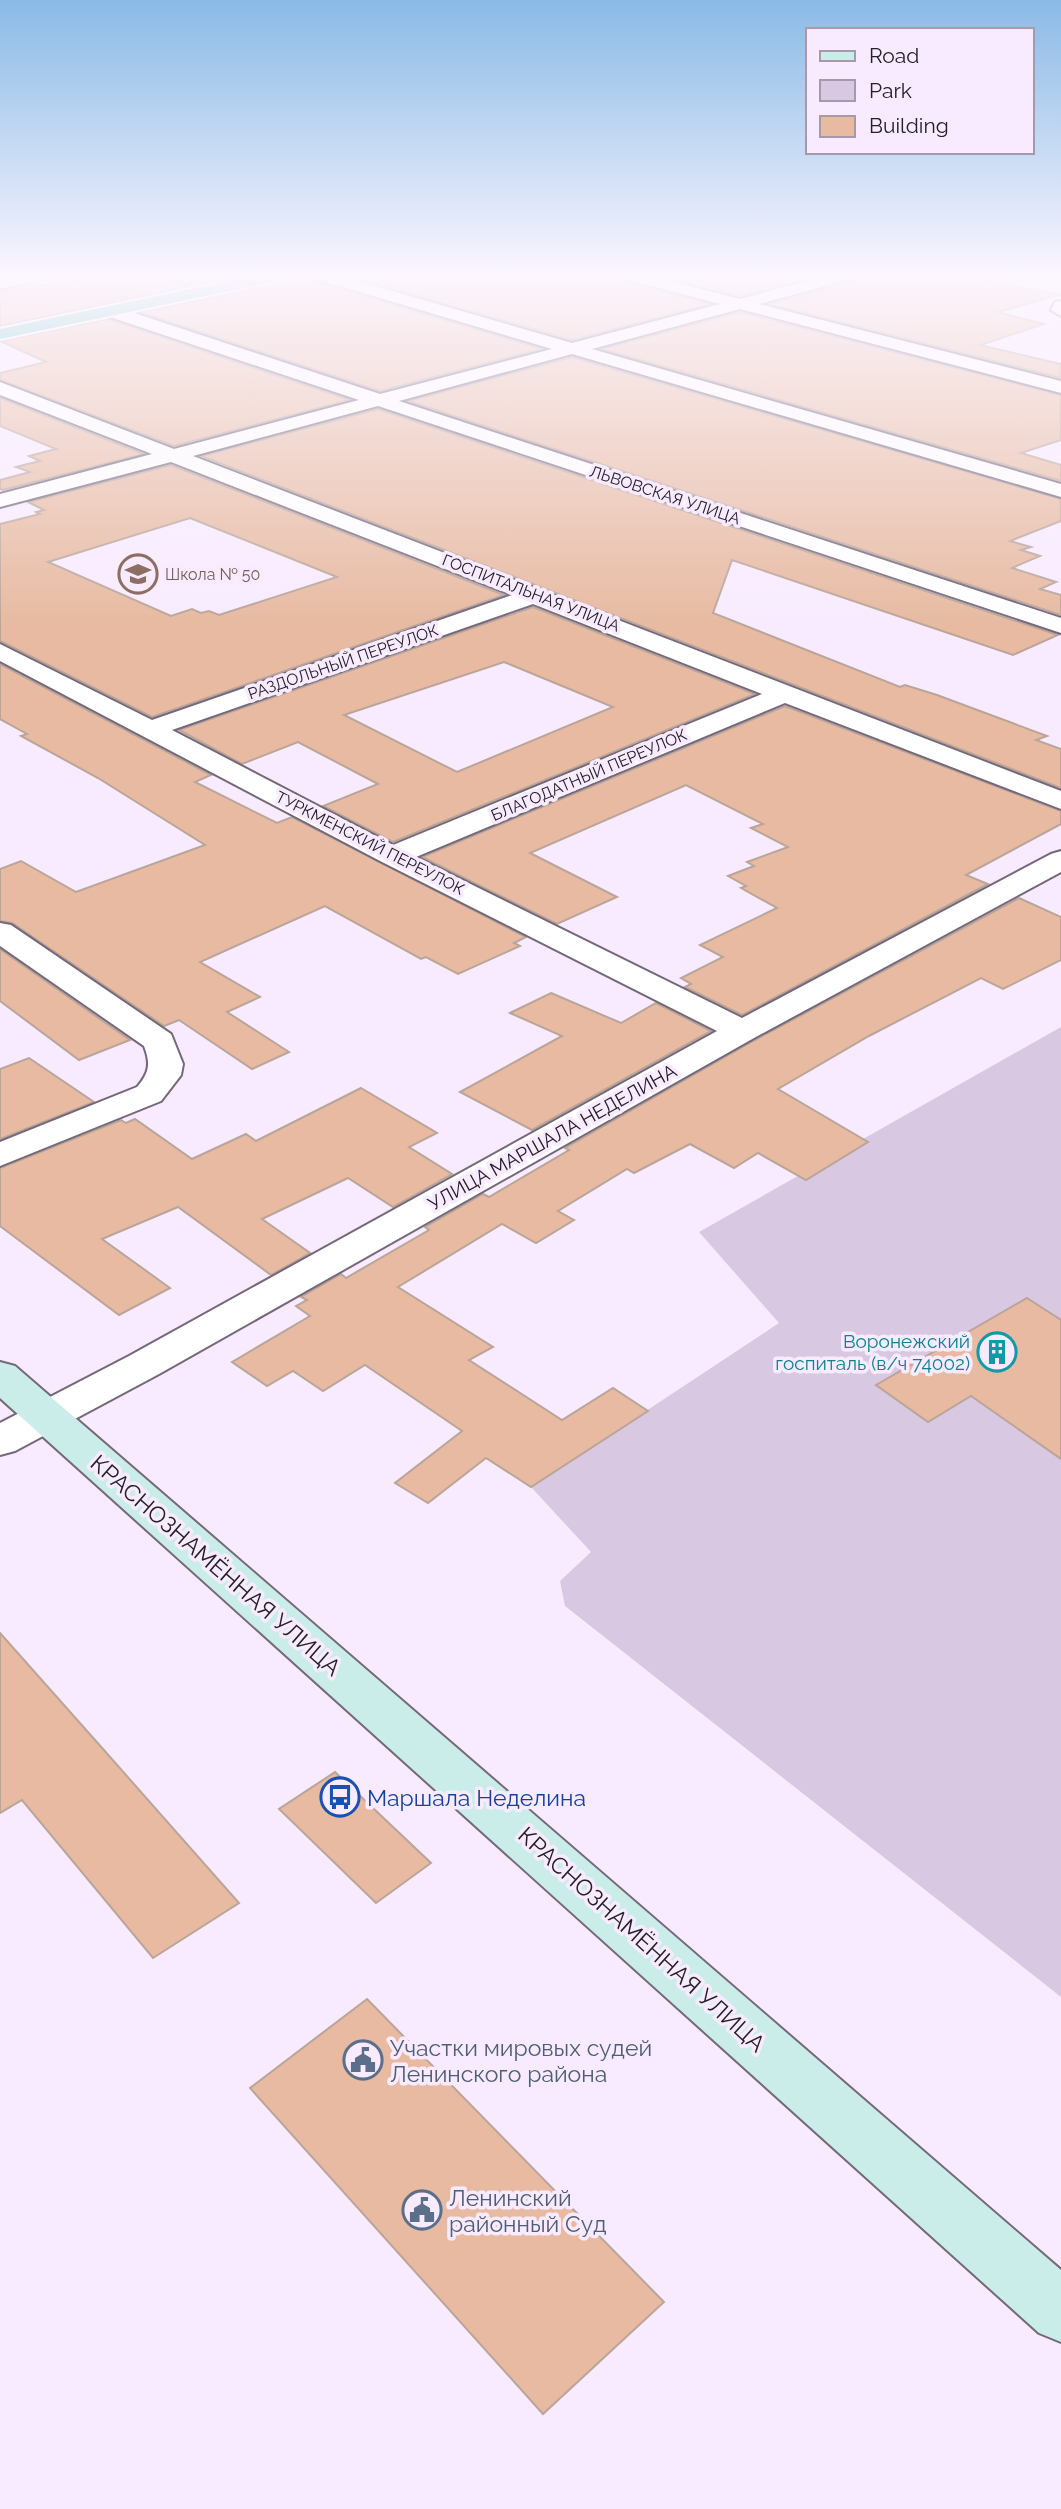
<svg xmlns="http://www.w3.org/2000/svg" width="1061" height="2509" viewBox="0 0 1061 2509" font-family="Raleway,sans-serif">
<rect width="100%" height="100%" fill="#f8ebff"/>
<g fill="#d9c8e1">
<polygon points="214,276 239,282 0,331 0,319"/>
<polygon points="1061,1027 1061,1997 565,1606 560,1581 591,1552 531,1487 779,1323 699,1232"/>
</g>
<g fill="#e7baa1" stroke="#baa59a" stroke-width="2" fill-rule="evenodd">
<polygon points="107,276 169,276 173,282 186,286 196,280 197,276 241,276 0,326 0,291"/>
<polygon points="287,276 311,276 315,282 542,349 380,391 140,312 278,284"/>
<polygon points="349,276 620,276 624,282 710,304 572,340"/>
<polygon points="661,276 816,276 740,296"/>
<polygon points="856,276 970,276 1059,295 998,312 1044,324 980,345 1061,364 1061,378 769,304 852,282"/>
<polygon points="740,312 1061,395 1061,440 1021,453 1061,465 1061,481 602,349"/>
<polygon points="108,319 350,400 174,446 0,380 0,373 46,362 0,341"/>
<polygon points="572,357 1061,499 1061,521 1010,541 1031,547 1021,550 1040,556 1012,568 1056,582 1040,589 1061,595 1061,615 408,401"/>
<polygon points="0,398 144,454 3,490 0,489 0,480 30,472 16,467 40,461 29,456 56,449 0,426"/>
<polygon points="378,409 1058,635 1013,655 732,560 713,613 900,687 905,685 937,695 1047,736 1036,740 1061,749 1061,788 201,456"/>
<path d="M 171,465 L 504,595 L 152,717 L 0,641 L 0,524 L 40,514 L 36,512 L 44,510 L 28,502 ZM 190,518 L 337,577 L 219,615 L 209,611 L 201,613 L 192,609 L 171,616 L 48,562 Z"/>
<path d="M 533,607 L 755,694 L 393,842 L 323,806 L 378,784 L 298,742 L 242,764 L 179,730 ZM 504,662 L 613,707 L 457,772 L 344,715 Z"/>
<polygon points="0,664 211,775 195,782 277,823 292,817 526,937 514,943 520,946 458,974 426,957 421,959 325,906 200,962 260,997 227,1012 289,1052 252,1069 179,1020 164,1026 12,923 0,921 0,869 21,861 76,892 205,845 98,778 21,736 27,734 0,719"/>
<polygon points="785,706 1061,811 1061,824 966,875 988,884 742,1015 685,987 691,984 681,978 723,957 700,945 777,908 741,888 746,886 728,876 754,866 747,862 788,847 751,828 763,824 686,785 530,853 617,897 557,924 422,857"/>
<polygon points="1019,898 1061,917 1061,960 1003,989 981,978 869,1036 778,1089 868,1142 806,1180 758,1153 734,1168 690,1144 634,1173 627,1169 558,1211 574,1220 536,1243 502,1224 398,1287 493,1347 469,1360 562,1420 613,1388 648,1411 531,1487 486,1458 428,1503 395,1483 462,1431 365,1365 323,1391 293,1371 267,1386 232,1362 310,1316 296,1306 307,1300 301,1297 341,1274 346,1278 429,1230 425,1227 483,1194 489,1197 569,1150 565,1148 755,1040"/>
<polygon points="0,949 130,1040 79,1060 0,1001"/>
<polygon points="551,993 621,1023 656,1003 711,1031 532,1130 460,1092 562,1036 510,1013"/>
<polygon points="29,1058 94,1102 0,1139 0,1069"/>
<polygon points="361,1088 437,1133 409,1147 452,1174 393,1207 348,1178 262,1219 310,1253 271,1275 178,1207 102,1239 170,1288 119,1315 0,1226 0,1168 121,1120 126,1123 135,1119 192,1159 246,1134 256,1141"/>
<polygon points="1027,1298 1061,1320 1061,1459 971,1396 928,1422 876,1385"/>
<polygon points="0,1633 103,1749 239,1903 153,1958 22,1800 0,1813"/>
<polygon points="335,1772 431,1863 376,1903 279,1809"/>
<polygon points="367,1999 664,2302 543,2414 250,2088"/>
</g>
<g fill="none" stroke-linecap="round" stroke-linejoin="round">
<g stroke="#746879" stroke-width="4">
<g id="street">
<polygon points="16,276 48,276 46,279 0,289 0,279"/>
<polygon points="172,276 194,276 195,278 187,283 174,279"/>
<path d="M 314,276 L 340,276 L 572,343 L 720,304 L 625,279 L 623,276 L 650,276 L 740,299 L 826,276 L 853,276 L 851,279 L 759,304 L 1061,381 L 1061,393 L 740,309 L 592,349 L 1061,484 L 1061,497 L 572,354 L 399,401 L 1061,618 L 1061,633 L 378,406 L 193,456 L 1061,791 L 1061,809 L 785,703 L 416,857 L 742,1018 L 1051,854 L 1061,851 L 1061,872 L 754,1038 L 159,1374 L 15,1451 L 0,1455 L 0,1423 L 129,1356 L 717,1031 L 382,862 L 0,661 L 0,644 L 152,720 L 512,595 L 171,462 L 0,507 L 0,494 L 152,454 L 0,395 L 0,382 L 174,449 L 359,400 L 104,315 L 102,311 L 104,307 L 116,307 L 380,394 L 552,349 L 316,279 ZM 533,604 L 762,694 L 393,845 L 172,730 Z"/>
<polygon points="1061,301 1061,316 1051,310 1055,302"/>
<path d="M 0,923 L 11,925 L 171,1034 L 183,1064 L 181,1075 L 161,1101 L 0,1166 L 0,1142 L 137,1087 C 149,1073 151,1064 144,1046 L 0,946 Z"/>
</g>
</g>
<g stroke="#746879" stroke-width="4">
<polygon id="secondary" points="0,1362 15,1366 1061,2270 1061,2342 1039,2333 0,1398"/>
</g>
<g stroke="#fff" stroke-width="4">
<polygon id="highway" points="254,276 285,276 277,281 0,339 0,329"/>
</g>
<use href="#street" fill="#fff" fill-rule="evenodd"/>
<use href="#secondary" fill="#cbede9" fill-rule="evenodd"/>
<use href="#highway" fill="#51c3b5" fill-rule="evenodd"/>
</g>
<linearGradient id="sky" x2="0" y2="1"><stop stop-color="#8abae6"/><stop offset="0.44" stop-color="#fcf6ff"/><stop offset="1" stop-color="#fcf6ff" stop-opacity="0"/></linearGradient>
<rect width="1061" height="627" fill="url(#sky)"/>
<defs>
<g id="school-ring" transform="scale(2.0125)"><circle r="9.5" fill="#f8ebff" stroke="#8d6e63" stroke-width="1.5"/><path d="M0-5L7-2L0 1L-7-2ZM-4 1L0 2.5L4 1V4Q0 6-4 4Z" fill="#8d6e63"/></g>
<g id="building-ring" transform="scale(2.0125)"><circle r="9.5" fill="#f8ebff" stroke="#0f9aa8" stroke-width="1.5"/><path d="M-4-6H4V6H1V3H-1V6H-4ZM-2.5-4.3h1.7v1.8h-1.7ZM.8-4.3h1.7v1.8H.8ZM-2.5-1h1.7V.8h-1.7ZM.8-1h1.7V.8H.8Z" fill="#0f9aa8"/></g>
<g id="bus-ring" transform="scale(2.0125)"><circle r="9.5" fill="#f8ebff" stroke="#1a4fb4" stroke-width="1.5"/><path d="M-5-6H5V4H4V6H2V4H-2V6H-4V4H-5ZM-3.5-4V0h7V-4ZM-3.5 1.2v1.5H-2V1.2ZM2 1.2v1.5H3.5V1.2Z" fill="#1a4fb4"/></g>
<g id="civic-ring" transform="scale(2.0125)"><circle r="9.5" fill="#f8ebff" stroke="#5c6f8a" stroke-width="1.5"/><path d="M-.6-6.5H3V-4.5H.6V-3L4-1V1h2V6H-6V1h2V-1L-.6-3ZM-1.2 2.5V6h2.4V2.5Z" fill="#5c6f8a"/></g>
</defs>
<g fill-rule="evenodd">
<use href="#school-ring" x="138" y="574"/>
<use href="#building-ring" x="997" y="1352"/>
<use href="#bus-ring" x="340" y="1797"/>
<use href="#civic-ring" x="363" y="2060"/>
<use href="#civic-ring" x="422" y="2210"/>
</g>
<g text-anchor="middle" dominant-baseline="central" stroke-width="7" stroke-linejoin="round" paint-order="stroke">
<g font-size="16" fill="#252027" stroke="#f8ebff">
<text transform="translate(665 495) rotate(18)">ЛЬВОВСКАЯ УЛИЦА</text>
<text transform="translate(531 593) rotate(21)">ГОСПИТАЛЬНАЯ УЛИЦА</text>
<text transform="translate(343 662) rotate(-19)">РАЗДОЛЬНЫЙ ПЕРЕУЛОК</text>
<text transform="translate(589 775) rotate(-23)">БЛАГОДАТНЫЙ ПЕРЕУЛОК</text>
<text transform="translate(370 843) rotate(27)">ТУРКМЕНСКИЙ ПЕРЕУЛОК</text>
</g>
<g font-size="16" fill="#785e54" stroke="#f8ebff" text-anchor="start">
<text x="165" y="574">Школа № 50</text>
</g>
<g font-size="19" fill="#252027" stroke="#f8ebff">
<text transform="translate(552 1137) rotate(-29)">УЛИЦА МАРШАЛА НЕДЕЛИНА</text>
</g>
<g font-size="19" fill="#0d838f" stroke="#f8ebff" text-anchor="end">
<text x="970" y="1341">Воронежский<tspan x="970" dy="22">госпиталь (в/ч 74002)</tspan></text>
</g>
<g font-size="23" fill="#252027" stroke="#f8ebff">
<text transform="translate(216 1565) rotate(41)">КРАСНОЗНАМЁННАЯ УЛИЦА</text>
<text transform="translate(642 1939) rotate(42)">КРАСНОЗНАМЁННАЯ УЛИЦА</text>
</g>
<g font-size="23" fill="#164399" stroke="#f8ebff" text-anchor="start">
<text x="367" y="1797">Маршала Неделина</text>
</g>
<g font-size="23" fill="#4e5e75" stroke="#f8ebff" text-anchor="start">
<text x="390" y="2047">Участки мировых судей<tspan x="390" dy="26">Ленинского района</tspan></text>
<text x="449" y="2197">Ленинский<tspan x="449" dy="26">районный Суд</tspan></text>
</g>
</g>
<rect x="806" y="28" width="228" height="126" fill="#f8ebff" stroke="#a49aa9" stroke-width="2"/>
<rect x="820" y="51" width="35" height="10" fill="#cbede9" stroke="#a49aa9" stroke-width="2"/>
<text x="869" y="63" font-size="21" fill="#252027">Road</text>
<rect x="820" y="80" width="35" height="21" fill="#d9c8e1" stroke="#a49aa9" stroke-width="2"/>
<text x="869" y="98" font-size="21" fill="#252027">Park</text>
<rect x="820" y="116" width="35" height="21" fill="#e7baa1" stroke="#a49aa9" stroke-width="2"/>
<text x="869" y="133" font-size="21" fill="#252027">Building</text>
</svg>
